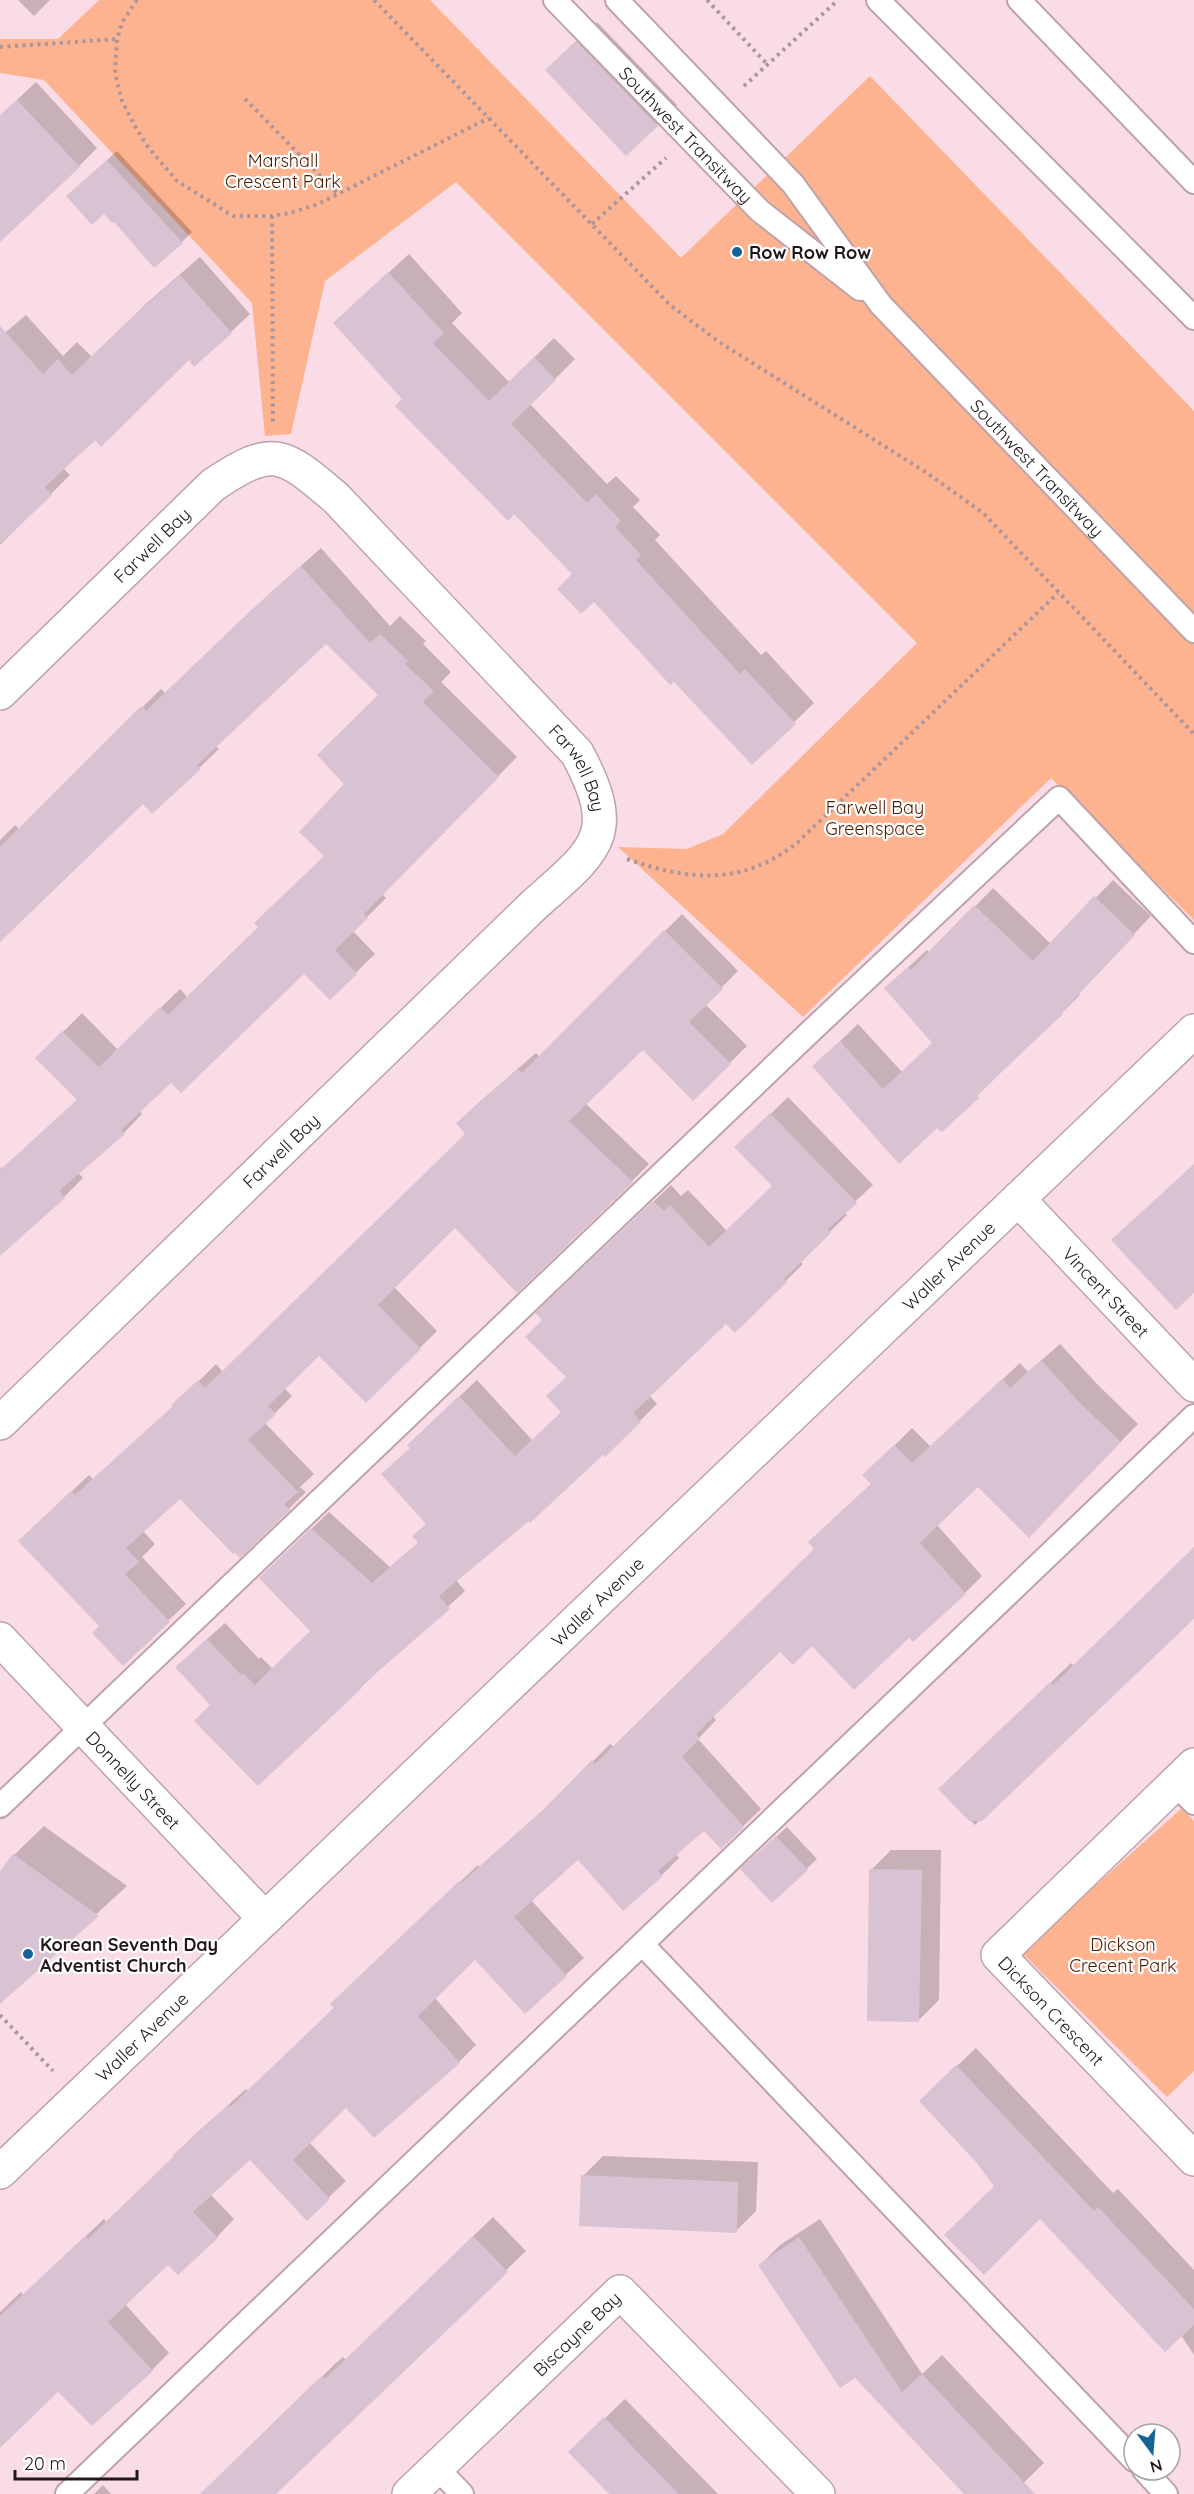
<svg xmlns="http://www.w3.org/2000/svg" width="1194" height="2494" viewBox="0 0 1194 2494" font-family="Quicksand,sans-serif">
<rect width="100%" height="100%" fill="#f9dce5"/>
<g fill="#fdb290">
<polygon points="99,0 430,0 681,258 870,76 1194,411 1194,920 1051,778 803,1017 618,847 687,849 723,834 917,643 456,182 325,281 291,434 265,436 252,303 44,80 0,73 0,39 58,39"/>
<polygon points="1182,1808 1194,1821 1194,2071 1167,2097 1021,1952"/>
</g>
<g fill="#0003">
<polygon points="18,0 50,0 34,16"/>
<polygon points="597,22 677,105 626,154 567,50"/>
<polygon points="36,82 97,148 79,166 0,230 0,116"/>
<polygon points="117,151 192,232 182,242 114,220 78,187"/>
<polygon points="409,254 462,313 452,323 509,382 554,338 575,359 530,404 607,484 616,476 640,500 633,507 660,535 655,540 761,655 766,651 814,703 752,763 574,573 404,399 354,304"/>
<polygon points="200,257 250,314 231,332 189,358 63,468 70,475 0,545 0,337 26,315 63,356 77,342 92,357 147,303"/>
<polygon points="321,548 390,626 400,616 426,641 423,644 451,672 441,682 517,757 382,894 386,898 353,931 375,954 330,998 304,971 171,1081 139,1110 142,1114 124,1133 78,1173 83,1178 64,1197 13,1242 0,1250 0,1167 2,1169 78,1099 37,1058 82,1013 118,1050 180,989 188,998 260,927 325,856 347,784 380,695 326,642 215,746 219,749 153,812 143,802 0,941 0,840 15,825 19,829 161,689 165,693 268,595"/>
<polygon points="1113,880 1151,916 1078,993 1080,995 942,1130 814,1066 858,1024 902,1072 933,1043 886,988 927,950 930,953 993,888 1051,944"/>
<polygon points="682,914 738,971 705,1004 747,1046 693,1099 643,1048 585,1103 649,1164 632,1181 455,1226 394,1287 437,1331 366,1401 319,1354 284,1388 292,1396 265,1423 314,1474 300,1487 306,1492 240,1556 180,1497 143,1531 155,1544 142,1557 186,1604 123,1663 37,1524 89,1475 93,1479 174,1406 216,1364 223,1372 467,1134 458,1123 475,1106 536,1053 540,1057"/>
<polygon points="788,1097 873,1185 844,1212 847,1215 800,1261 803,1264 735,1331 726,1322 649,1395 657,1404 605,1455 603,1453 529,1519 456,1580 465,1591 360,1688 212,1705 194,1651 225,1623 259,1659 261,1657 273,1669 312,1631 278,1561 329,1512 390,1567 419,1542 427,1523 411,1447 426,1428 477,1380 532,1440 563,1412 568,1376 544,1320 554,1296 671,1185 681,1196 688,1190 727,1231 774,1186 737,1147"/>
<polygon points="1060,1344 1097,1384 1138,1424 1046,1518 978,1485 937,1525 982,1576 965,1593 909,1636 812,1644 780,1650 713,1716 716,1720 698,1739 761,1809 721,1847 704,1829 676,1854 679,1858 662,1875 578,1858 531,1900 584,1958 525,2012 476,1958 435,1998 476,2045 459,2062 346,2106 309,2142 346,2181 307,2218 250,2158 210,2194 234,2219 217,2237 168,2263 125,2304 169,2353 152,2370 58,2390 0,2442 0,2312 21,2292 23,2295 104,2219 106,2222 175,2157 191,2138 246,2089 248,2091 335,2007 412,1927 478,1865 479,1867 559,1796 610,1744 614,1747 816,1549 827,1525 872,1483 865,1475 912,1428 931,1447 1020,1363 1028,1372"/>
<polygon points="1194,1549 1194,1616 975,1825 940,1789 1071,1663 1074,1666"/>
<polygon points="44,1826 127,1886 6,1997 0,1990 0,1874 14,1855"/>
<polygon points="787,1827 817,1859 772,1901 752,1859"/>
<polygon points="891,1850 941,1850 939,2000 919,2020 871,1870"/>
<polygon points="976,2048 1113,2193 1118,2189 1194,2270 1194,2355 1181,2335 1040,2217 996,2186 940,2082"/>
<polygon points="603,2156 758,2162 756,2211 736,2231 583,2176"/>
<polygon points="493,2217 526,2251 274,2494 222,2494 232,2464 336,2363 343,2357 346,2360"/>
<polygon points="820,2219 922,2374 942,2355 1044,2463 1012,2494 966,2494 760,2265 780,2245"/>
<polygon points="625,2399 718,2494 611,2494 570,2452"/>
<polygon points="103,2485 111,2494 94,2494"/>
</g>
<g fill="#d9c3d3">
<polygon points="576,41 658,126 626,156 545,70"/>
<polygon points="17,100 80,167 0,242 0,115"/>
<polygon points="107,160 183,243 154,268 114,222 112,223 104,214 92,225 66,196"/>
<polygon points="388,272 444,333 433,343 489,401 534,357 556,380 511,424 587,503 596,494 621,521 615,527 641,555 636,560 740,674 745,669 796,724 752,765 674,682 670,685 594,602 581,614 557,589 572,574 514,514 508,521 395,406 402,399 333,323"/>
<polygon points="180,275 232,333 194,367 189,360 101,447 95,440 45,487 52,495 0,544 0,326 43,374 58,359 72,375 127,322"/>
<polygon points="301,566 370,643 380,634 408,661 405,664 434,691 423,702 499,777 364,914 368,918 335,950 357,974 330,1000 304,974 181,1093 171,1083 121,1130 125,1134 59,1191 65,1198 0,1256 0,1170 77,1100 35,1058 62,1031 99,1067 160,1007 168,1015 258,927 254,923 324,856 299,832 344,784 317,755 378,695 326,644 197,765 201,769 152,814 143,804 0,942 0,847 141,706 146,711 247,614"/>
<polygon points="1094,896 1135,935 1062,1012 1063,1014 977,1095 979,1098 942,1132 937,1128 899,1164 812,1066 840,1041 883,1089 932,1043 884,988 908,967 911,970 974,905 1033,961"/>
<polygon points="664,930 723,989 689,1022 731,1064 693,1101 643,1050 569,1121 633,1182 517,1293 455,1228 378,1305 421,1349 366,1403 319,1356 268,1406 276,1414 248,1440 298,1492 284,1504 290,1510 240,1558 235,1553 233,1554 180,1499 126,1548 139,1562 125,1574 170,1622 123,1666 92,1633 99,1626 18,1541 71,1491 75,1495 173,1406 171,1405 198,1380 205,1388 465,1134 456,1123 518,1069 522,1073"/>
<polygon points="770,1113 857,1203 828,1229 831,1233 784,1279 787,1282 735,1333 726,1324 633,1413 641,1422 605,1457 603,1455 530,1523 529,1521 439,1596 450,1609 360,1687 361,1689 258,1786 194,1721 210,1705 175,1667 207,1639 241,1675 243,1673 255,1685 310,1631 259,1578 311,1528 372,1583 418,1543 412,1536 426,1524 381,1474 410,1448 407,1445 459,1396 515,1456 561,1412 546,1396 566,1377 525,1337 542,1320 535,1313 653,1201 664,1211 670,1205 709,1247 772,1186 734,1147"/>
<polygon points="1194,1164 1194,1293 1176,1310 1111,1240"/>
<polygon points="1041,1360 1079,1402 1121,1442 1068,1497 1029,1538 978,1487 920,1543 966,1594 913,1642 909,1638 854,1690 812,1646 793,1665 780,1652 696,1734 700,1738 682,1757 744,1827 721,1849 704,1831 658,1871 663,1876 623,1911 578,1860 514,1917 567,1976 525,2014 475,1960 418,2016 460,2063 374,2138 346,2108 293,2160 330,2199 307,2221 250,2160 193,2212 218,2238 178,2275 168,2265 108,2322 153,2371 92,2426 58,2392 0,2448 0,2316 85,2236 88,2239 173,2157 172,2156 228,2105 230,2107 334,2008 330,2004 459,1881 461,1883 541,1812 592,1760 595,1764 814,1549 808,1542 871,1484 862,1475 894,1445 912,1463 1002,1379 1010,1388"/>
<polygon points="1194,1547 1194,1619 982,1821 969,1821 938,1789 1050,1682 1053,1685"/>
<polygon points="776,1836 808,1870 772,1903 740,1869"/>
<polygon points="13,1854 99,1916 0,2004 0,1871"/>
<polygon points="869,1869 922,1870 919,2022 867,2021"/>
<polygon points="956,2065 1094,2211 1098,2207 1194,2309 1194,2325 1165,2352 1040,2219 984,2275 944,2235 994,2186 976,2162 919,2101"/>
<polygon points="581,2175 738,2182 737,2233 579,2226"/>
<polygon points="473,2236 508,2272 276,2494 200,2494 314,2383 322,2376 325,2379"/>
<polygon points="799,2237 902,2392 922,2374 1035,2494 964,2494 855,2378 840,2388 758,2265"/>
<polygon points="604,2417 631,2445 679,2494 609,2494 568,2452"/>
</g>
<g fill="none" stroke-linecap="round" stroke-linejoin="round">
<g stroke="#bea3ab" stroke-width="26">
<g id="lane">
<path id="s1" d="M 555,0 L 760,211 L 860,289"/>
<path id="s2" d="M 617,0 L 793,184 L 881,305 L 1194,631"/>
<polyline points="878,0 1194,318"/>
<polyline points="1019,0 1194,182"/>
<polyline points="1175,1784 1194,1803"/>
<polyline points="0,1806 811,1031 1059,798 1194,942"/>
<polyline points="643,1945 1134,2460"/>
<polyline points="436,2467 462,2494"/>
<polyline points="1144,2470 1166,2494"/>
<path d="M 67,2494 C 442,2133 819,1776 1194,1416"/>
</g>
</g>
<g stroke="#bea3ab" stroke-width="36">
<g id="street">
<path id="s3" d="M 0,693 L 213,485 C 274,444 283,453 336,498 L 577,753 C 621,835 597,849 534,905 L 0,1423"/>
<path id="s4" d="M 1018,1199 L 1194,1385"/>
<path id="s5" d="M 0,1639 L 265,1919"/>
<path id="s6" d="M 1194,1765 L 998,1955 L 1194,2159"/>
<path id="s7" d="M 0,2172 L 1194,1031"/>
<path id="s8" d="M 409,2494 L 620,2292 L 818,2494"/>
</g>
</g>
<g stroke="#ab959c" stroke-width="4" stroke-dasharray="3 4.5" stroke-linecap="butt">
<polyline points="137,0 123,21 117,39 115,73 122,101 136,128 148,147 177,181 233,216 272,216 290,213 318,204 489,118"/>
<polyline points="374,0 670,305 719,342 927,473 983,513 1194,734"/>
<polyline points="707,0 767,64"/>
<polyline points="0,47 117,39"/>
<polyline points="744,86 838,0"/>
<polyline points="245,99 338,194"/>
<polyline points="272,216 273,423"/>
<polyline points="592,224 666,158"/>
<path d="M 627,859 C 689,881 744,886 798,842 L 1058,593"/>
<polyline points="0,2015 53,2071"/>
</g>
<use href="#lane" stroke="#fff" stroke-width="22"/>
<use href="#street" stroke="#fff" stroke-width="33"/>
</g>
<g fill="#146597" stroke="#fff" stroke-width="2">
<circle cx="737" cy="252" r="6"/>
<circle cx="28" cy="1954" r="6"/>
</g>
<g text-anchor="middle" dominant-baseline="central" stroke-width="4.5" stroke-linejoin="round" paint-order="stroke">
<g font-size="18" fill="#22181b" stroke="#fff">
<text stroke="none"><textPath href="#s1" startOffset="188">Southwest Transitway</textPath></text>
<text stroke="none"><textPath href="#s2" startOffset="630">Southwest Transitway</textPath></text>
<text stroke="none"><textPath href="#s3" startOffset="212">Farwell Bay</textPath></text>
<text stroke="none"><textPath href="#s3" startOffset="804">Farwell Bay</textPath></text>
<text transform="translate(281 1151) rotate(-44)">Farwell Bay</text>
<text stroke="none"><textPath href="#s7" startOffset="1312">Waller Avenue</textPath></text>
<text stroke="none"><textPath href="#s4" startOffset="128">Vincent Street</textPath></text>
<text stroke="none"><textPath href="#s7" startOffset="826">Waller Avenue</textPath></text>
<text stroke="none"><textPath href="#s5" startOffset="194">Donnelly Street</textPath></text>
<text stroke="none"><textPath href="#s6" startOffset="350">Dickson Crescent</textPath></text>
<text stroke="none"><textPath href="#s7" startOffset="196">Waller Avenue</textPath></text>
<text stroke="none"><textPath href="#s8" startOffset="232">Biscayne Bay</textPath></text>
</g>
<g font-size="18" fill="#4e1c01" stroke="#fff">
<text x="283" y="160">Marshall<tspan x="283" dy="21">Crescent Park</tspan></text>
<text x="875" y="807">Farwell Bay<tspan x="875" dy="21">Greenspace</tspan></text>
<text x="1123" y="1944">Dickson<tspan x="1123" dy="21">Crecent Park</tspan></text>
</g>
<g font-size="18" font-weight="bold" fill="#22181b" stroke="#fff" text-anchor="start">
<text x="749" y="252">Row Row Row</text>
<text x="40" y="1944">Korean Seventh Day<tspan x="40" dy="21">Adventist Church</tspan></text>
</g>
</g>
<g transform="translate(1152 2452) rotate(164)"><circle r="28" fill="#ffffff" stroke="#a7a3a4" stroke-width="1.5"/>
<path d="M0-4.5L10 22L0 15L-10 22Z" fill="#146597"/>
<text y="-9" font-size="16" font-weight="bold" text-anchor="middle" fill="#22181b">N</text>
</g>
<path d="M15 2470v9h122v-9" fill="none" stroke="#22181b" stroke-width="3"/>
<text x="24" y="2470" font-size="18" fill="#22181b" stroke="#ffffff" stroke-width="4.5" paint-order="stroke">20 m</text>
</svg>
